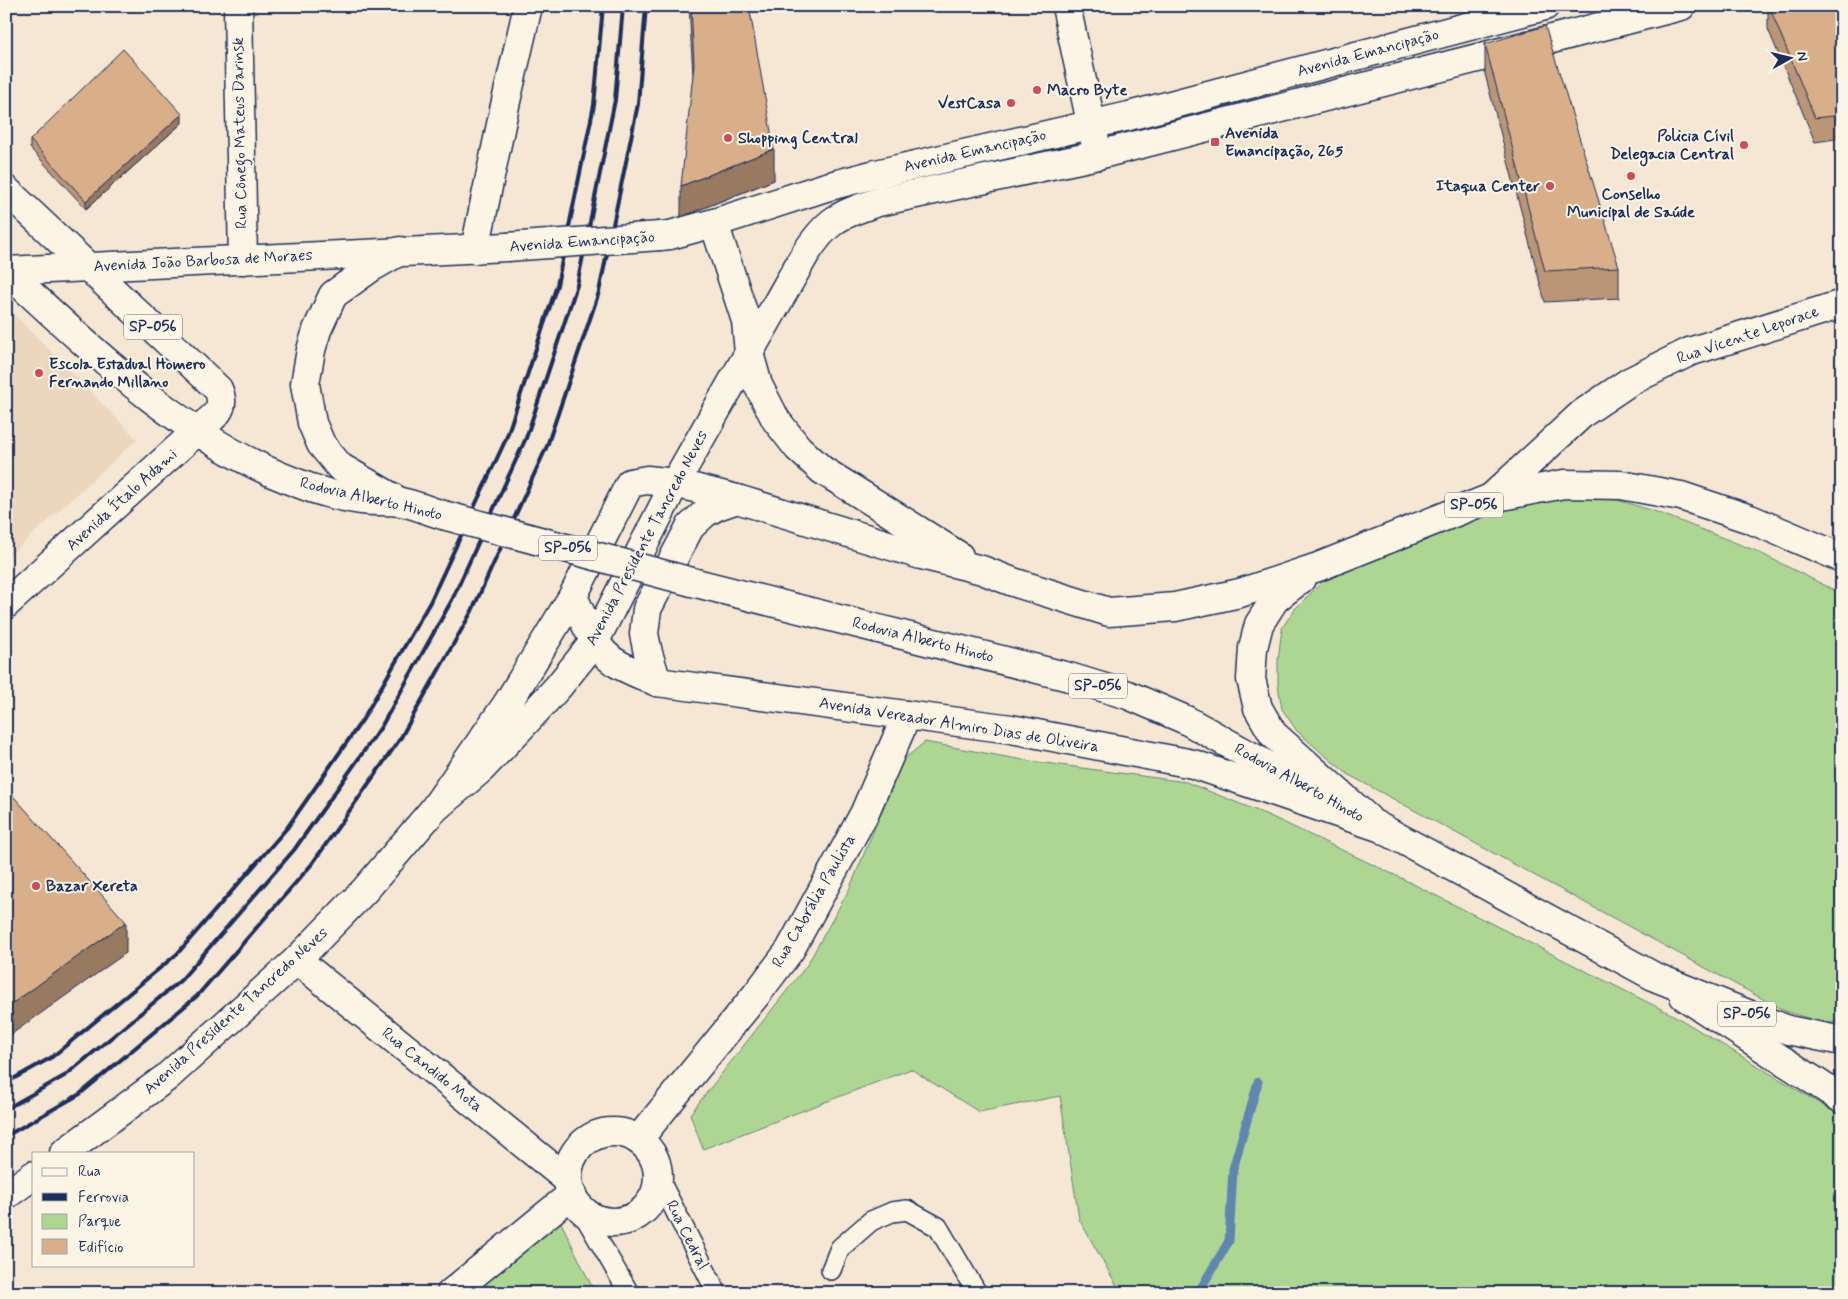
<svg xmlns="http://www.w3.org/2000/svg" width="1848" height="1299" viewBox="0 0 1848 1299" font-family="Mynerve,sans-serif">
<rect width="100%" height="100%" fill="#f5e7d3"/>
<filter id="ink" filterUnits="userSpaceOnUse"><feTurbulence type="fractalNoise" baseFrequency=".02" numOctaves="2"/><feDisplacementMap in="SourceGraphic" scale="10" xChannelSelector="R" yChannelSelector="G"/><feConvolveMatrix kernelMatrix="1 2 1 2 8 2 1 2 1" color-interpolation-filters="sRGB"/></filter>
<g filter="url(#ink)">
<polygon fill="#ecd6bd" points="6,306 137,439 6,559"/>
<g fill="#aed693" stroke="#648278">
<polygon points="1582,495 1614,499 1654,511 1754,550 1842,594 1842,1023 1817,1021 1785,1011 1349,775 1323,754 1297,731 1282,709 1278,685 1278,660 1282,628 1295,609 1322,582 1514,502"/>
<polygon points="925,742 1023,760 1186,782 1270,816 1403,879 1675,1016 1842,1117 1842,1293 1121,1293 1079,1219 1060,1096 979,1112 911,1069 703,1149 690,1114 807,965 849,890 903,760"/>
<polygon points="556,1212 595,1293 470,1293"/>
</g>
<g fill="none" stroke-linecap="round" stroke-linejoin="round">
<polyline stroke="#5e86b0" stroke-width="9" points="1198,1293 1229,1241 1233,1169 1258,1082"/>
<g stroke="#1b2f5e" stroke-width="22">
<g id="service">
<polyline points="658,1177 717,1293"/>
<polyline points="580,1208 629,1293"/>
<polyline points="831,1270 840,1248 871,1221 892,1212 907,1210 938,1227 977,1293"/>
</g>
</g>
<g stroke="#1b2f5e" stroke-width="31">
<g id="minor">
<polyline points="238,6 243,260"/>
<polyline points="1066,6 1098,155"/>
<polyline points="475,249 504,110 528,6"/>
<polyline points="1491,498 1583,413 1629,382 1689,352 1842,304"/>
<polyline points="297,960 568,1180"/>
<circle cx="613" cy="1177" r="45"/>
<polyline points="638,1140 756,995 790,950 864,814 907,715"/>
<polyline points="451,1293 572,1194"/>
</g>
</g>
<g stroke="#1b2f5e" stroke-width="31">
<g id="secondary">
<polyline points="660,236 670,235 714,223 826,187 872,175 1129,116 1545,6"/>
<polyline points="6,271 507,247"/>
<polyline points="6,604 197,431"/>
<path d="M 434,809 L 481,769 L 521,727 L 558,687 L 595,641 L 675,483 L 804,256 C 827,220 838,215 878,202 L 1098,155 L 1681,6"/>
<polyline points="1684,996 1842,1099"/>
<polyline points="64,1153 167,1077 297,960 365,890 434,809 507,704 573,596"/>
<polyline points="6,1195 34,1175"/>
</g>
</g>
<g stroke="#1b2f5e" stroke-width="31">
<g id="primary">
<path d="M 6,190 L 218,389 C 228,411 212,417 197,431"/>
<polyline points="714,223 746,321 749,353 758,385 776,420 798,448 822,470 959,556"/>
<path d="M 6,271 C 91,349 183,439 292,481 C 314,490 338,497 362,500 C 374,502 387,500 400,502 C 414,504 429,511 443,515"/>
<polyline points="395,499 340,467 321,444 312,423 305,384 311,350 317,330 333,295 372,267 400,251"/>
<polyline points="1301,579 1275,599 1259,624 1253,648 1251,679 1258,708 1273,734 1367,818"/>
<polyline points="692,582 1069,677 1128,695 1186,720 1315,792"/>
<polyline points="657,682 648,653 644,634 647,609 690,527 705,513 717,506 737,499"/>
<polyline points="1359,816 1655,977 1788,1030 1842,1041"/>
<path d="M 1376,826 L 1193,764 L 1011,729 L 657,682 C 644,676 630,671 618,664 C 594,651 584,620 573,596 L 630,483 L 647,480 L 675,483 L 737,499 L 921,555 L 982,570 L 1013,582 L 1109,612 L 1175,607 L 1240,593 L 1318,567 L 1491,498 L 1564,484 L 1621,485 L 1681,496 L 1750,519 L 1842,558"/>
</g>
</g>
<use href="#service" stroke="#fcf5e5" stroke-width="19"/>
<use href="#minor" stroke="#fcf5e5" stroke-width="28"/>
<use href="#secondary" stroke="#fcf5e5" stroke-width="28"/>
<use href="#primary" stroke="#fcf5e5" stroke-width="28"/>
<g stroke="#1b2f5e" stroke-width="4">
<polyline points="6,1083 52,1057 177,954 287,828 363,719 430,602 506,439 557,285 594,105 603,6"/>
<polyline points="6,1109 66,1075 181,980 294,850 381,727 452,600 526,438 577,285 615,100 623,6"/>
<polyline points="6,1136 80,1094 197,996 312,864 400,739 472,611 547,446 599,292 638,104 646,6"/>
</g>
<g stroke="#1b2f5e" stroke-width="31" stroke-linecap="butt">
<polyline id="secondary-bridge" points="507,247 660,236"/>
</g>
<g stroke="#1b2f5e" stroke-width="31" stroke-linecap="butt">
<polyline id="primary-bridge" points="443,515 692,582"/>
</g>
<use href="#secondary-bridge" stroke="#fcf5e5" stroke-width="28"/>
<use href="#primary-bridge" stroke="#fcf5e5" stroke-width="28"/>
</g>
<g fill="#ba9676" stroke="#1b2f5e">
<polygon points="689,6 749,6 774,180 681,217 693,75"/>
<polygon points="1768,6 1842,6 1842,138 1815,142 1768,29"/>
<polygon points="1485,44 1619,267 1619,298 1545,302 1485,74"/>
<polygon points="182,123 86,209 30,148 30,140"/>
</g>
<g fill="#977a60" stroke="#1b2f5e">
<polygon points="182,114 182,123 86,209 86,201"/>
<polygon points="774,149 774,180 681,217 681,186"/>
<polygon points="126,922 126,953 6,1038 6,1008"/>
</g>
<g fill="#d8af89" stroke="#1b2f5e">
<polygon points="691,6 749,6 774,149 681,186 694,65"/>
<polygon points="1769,6 1842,6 1842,115 1815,118"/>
<polygon points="1545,26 1619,267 1545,271 1485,44"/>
<polygon points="123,49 182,114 86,201 30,140"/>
<polygon points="6,788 126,922 6,1008"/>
</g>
</g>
<g fill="#d1495b" stroke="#fcf5e5" stroke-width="2">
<circle cx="1037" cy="90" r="5"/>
<circle cx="1011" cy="103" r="5"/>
<circle cx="728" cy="138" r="5"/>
<rect x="1210" y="137" width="10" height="10" rx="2.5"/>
<circle cx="1744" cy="145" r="5"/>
<circle cx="1631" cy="176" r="5"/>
<circle cx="1550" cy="186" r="5"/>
<circle cx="39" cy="373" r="5"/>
<circle cx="36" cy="886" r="5"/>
</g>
<g text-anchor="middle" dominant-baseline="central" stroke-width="4" stroke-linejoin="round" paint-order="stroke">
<g fill="#fcf5e5" stroke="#5e6a86" stroke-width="1">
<rect x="124" y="314.5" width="58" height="25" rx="4"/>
<rect x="1445" y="492.5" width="58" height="25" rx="4"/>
<rect x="539" y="535.5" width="58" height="25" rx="4"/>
<rect x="1069" y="673.5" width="58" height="25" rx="4"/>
<rect x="1718" y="1001.5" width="58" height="25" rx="4"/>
</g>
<g font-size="15" font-weight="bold" fill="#1b2f5e">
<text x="153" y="327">SP-056</text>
<text x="1474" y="505">SP-056</text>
<text x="568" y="548">SP-056</text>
<text x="1098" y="686">SP-056</text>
<text x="1747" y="1014">SP-056</text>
</g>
<g font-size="16" fill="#1b2f5e" stroke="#fcf5e5">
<text transform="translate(1368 53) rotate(-15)">Avenida Emancipação</text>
<text transform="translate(240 133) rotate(-91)">Rua Cônego Mateus Darinsk</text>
<text transform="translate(975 151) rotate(-13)">Avenida Emancipação</text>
<text transform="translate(582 242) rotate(-4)">Avenida Emancipação</text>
<text transform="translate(203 261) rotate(-3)">Avenida João Barbosa de Moraes</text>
<text transform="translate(1748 335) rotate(-19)">Rua Vicente Leporace</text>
<text transform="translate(371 499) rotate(13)">Rodovia Alberto Hinoto</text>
<text transform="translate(122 500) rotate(-42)">Avenida Ítalo Adami</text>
<text transform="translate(647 538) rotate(-62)">Avenida Presidente Tancredo Neves</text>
<text transform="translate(923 640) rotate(14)">Rodovia Alberto Hinoto</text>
<text transform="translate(959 725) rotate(9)">Avenida Vereador Almiro Dias de Oliveira</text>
<text transform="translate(1299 783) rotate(29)">Rodovia Alberto Hinoto</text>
<text transform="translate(814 901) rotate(-60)">Rua Cabrália Paulista</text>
<text transform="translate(236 1011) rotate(-42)">Avenida Presidente Tancredo Neves</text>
<text transform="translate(432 1070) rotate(39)">Rua Candido Mota</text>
<text transform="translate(687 1235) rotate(63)">Rua Cedral</text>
</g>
<g font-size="16" font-weight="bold" fill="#1b2f5e" stroke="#fcf5e5" text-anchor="start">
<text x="1047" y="90">Macro Byte</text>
<text x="1001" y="103" text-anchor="end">VestCasa</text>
<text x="1225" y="133">Avenida<tspan x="1225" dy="18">Emancipação, 265</tspan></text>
<text x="1734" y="136" text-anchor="end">Policia Cívil<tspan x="1734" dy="18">Delegacia Central</tspan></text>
<text x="738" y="138">Shopping Central</text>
<text x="1540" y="186" text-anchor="end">Itaqua Center</text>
<text x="1631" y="194" text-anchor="middle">Conselho<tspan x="1631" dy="18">Municipal de Saúde</tspan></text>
<text x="49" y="364">Escola Estadual Homero<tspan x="49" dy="18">Fernando Millano</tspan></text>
<text x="46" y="886">Bazar Xereta</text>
</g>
</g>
<rect width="1848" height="1299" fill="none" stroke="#fcf5e5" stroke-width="25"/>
<rect x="12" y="12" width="1823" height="1274" fill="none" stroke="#1b2f5e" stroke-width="2" filter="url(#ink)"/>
<rect x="32" y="1152" width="162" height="115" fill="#fcf5e5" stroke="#a2a6af"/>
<rect x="42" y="1168" width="25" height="8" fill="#fcf5e5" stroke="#a2a6af"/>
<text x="78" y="1176" font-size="15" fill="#1b2f5e">Rua</text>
<rect x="42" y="1193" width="25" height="8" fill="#1b2f5e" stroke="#a2a6af"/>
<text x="78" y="1202" font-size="15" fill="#1b2f5e">Ferrovia</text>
<rect x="42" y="1214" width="25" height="15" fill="#aed693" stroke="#a2a6af"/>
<text x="78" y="1226" font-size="15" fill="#1b2f5e">Parque</text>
<rect x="42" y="1239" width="25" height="15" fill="#d8af89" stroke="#a2a6af"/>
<text x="78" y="1252" font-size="15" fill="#1b2f5e">Edifício</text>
<g transform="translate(1790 58) rotate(82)" stroke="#fcf5e5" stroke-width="4" paint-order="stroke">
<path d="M0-4L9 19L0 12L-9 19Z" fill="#1b2f5e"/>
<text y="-8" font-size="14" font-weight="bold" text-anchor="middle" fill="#1b2f5e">N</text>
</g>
</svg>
